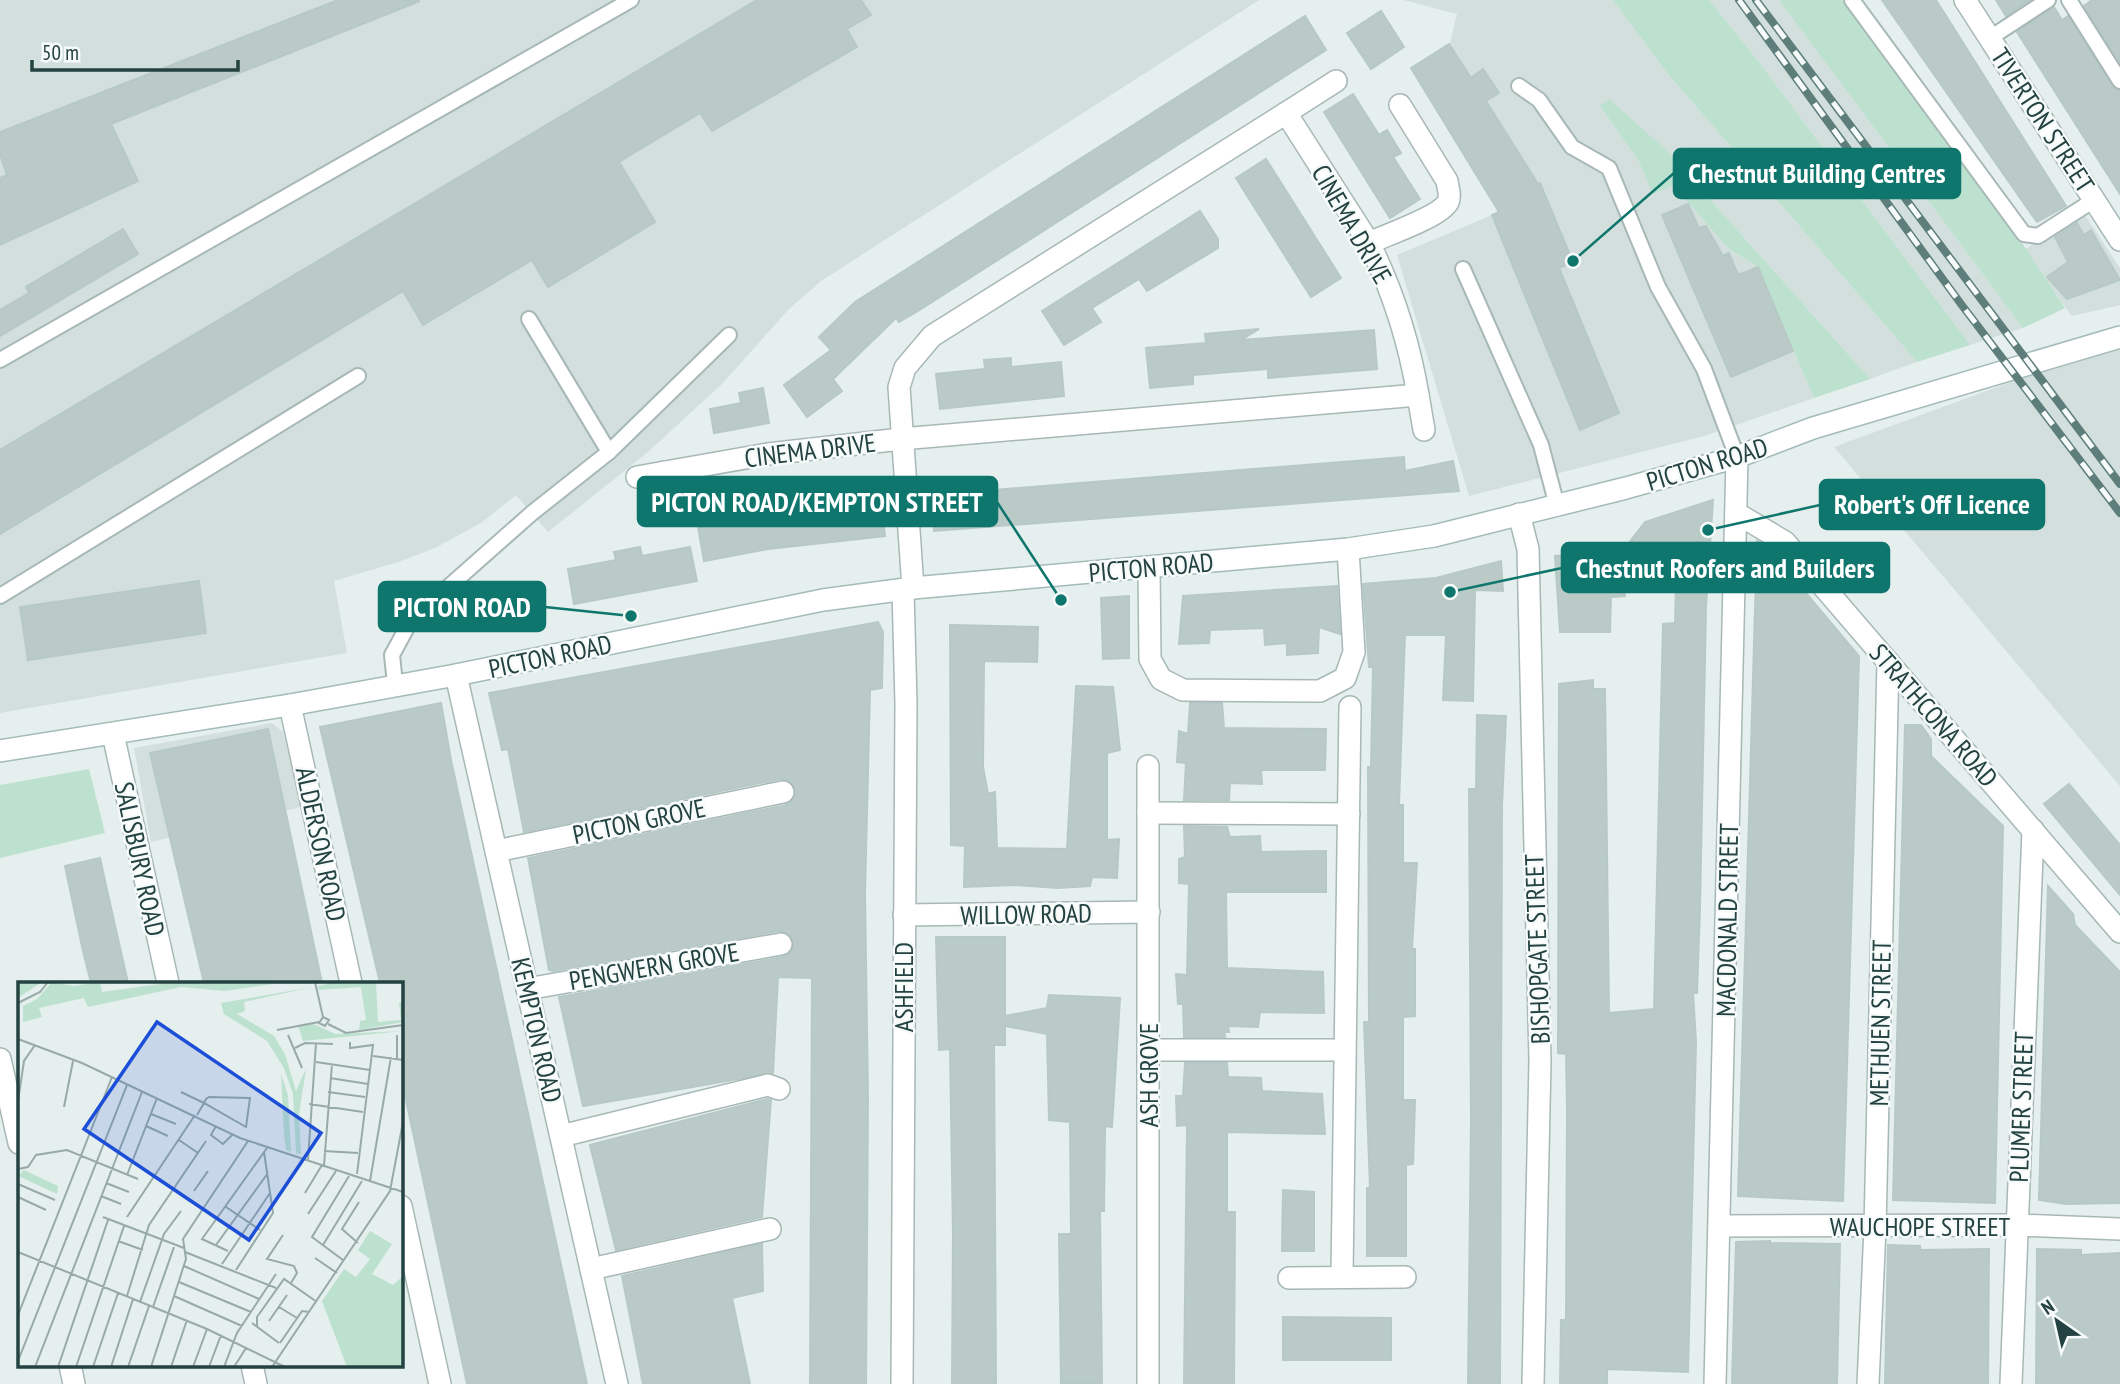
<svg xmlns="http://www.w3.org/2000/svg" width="2120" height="1384" viewBox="0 0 2120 1384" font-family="'PT Sans Narrow',sans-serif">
<rect width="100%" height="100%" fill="#e5efed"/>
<g fill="#d3dfdd">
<polygon points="0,0 1259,0 821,281 789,309 722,384 648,452 548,532 516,495 481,523 435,548 398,562 334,581 347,653 0,713"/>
<polygon points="1403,0 1613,0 1668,74 1917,362 1870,379 1666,150 1600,106 1638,160 1653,193 1673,184 1729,249 1758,267 1814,398 1704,436 1469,496 1397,255 1499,212 1411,68 1450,43 1457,14"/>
<polygon points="1709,0 1779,0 2023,328 1970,345 1759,62"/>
<polygon points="2083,212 2120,268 2120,305 2072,316 2024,250"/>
<polygon points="2120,348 2120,786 1834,447 2082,356"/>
<polygon points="272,723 283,732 301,807 151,842 134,748"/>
</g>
<g fill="#bde1cf">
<polygon points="1613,0 1709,0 1759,62 1970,345 1917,362 1668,74"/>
<polygon points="1779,0 1842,0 2016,234 2065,308 2023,328"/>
<polygon points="1609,99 1666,150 1870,379 1814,398 1758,267 1729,249 1673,185 1653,194 1638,160 1600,106"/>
<polygon points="89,769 105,833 0,858 0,785"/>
</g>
<g fill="#bacac7" stroke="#b7c9c6" stroke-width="2">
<polygon points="338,0 420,1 111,124 138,181 0,245 0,178 7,175 0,154 0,132"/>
<polygon points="757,0 861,0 871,15 847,29 857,47 712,131 700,113 619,162 655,222 548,287 532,260 423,325 403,291 0,534 0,450"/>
<polygon points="1882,0 1936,0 2066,206 2037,222"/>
<polygon points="1996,0 2030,0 2006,16"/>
<polygon points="2092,0 2120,0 2120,63 2084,6"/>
<polygon points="2054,7 2062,20 2068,16 2112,86 2120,91 2120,194 2017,32"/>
<polygon points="1381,11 1404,47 1371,69 1347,33"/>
<polygon points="1305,16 1326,50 918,311 899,322 896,318 833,379 842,391 807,417 784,385 831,350 819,337 855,302"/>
<polygon points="1449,44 1471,78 1483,69 1499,93 1486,101 1538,184 1540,183 1573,262 1559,268 1619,413 1580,430 1492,215 1499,212 1411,68"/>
<polygon points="1353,94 1379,135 1387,130 1401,153 1393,157 1420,199 1390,218 1324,112"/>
<polygon points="1266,159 1341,278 1311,297 1236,178"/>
<polygon points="1688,204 1699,228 1706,226 1723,256 1729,253 1738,275 1758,267 1793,351 1731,377 1662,215"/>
<polygon points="1200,211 1218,239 1218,248 1147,291 1139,279 1092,308 1101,322 1064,345 1042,311"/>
<polygon points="2077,223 2084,235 2091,230 2120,280 2067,299 2047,277 2068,262 2055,237"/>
<polygon points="123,229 138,254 0,336 0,310 29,293 26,287"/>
<polygon points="1259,329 1241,340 1374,330 1377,369 1268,378 1268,369 1230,372 1193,375 1193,384 1150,388 1146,348 1206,343 1205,334"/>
<polygon points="1011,358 1011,367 1061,362 1064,396 940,409 936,374 985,369 984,360"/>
<polygon points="763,388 769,423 714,433 710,409 741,403 739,393"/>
<polygon points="1404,457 1405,471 1453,461 1459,491 934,531 932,495"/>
<polygon points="1713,500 1706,607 1700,907 1697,993 1693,993 1696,1042 1688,1372 1607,1369 1607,1384 1560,1384 1561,1320 1566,1320 1567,1109 1566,1054 1558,1053 1559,684 1593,680 1593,689 1605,689 1609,1013 1654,1009 1663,624 1675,623 1677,549 1625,548 1645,522"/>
<polygon points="881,501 885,536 768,549 704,561 698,527 783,512"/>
<polygon points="1757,541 1773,550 1787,565 1784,587 1800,586 1859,656 1843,1201 1738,1196"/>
<polygon points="1621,545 1625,596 1611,597 1610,632 1560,632 1555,556 1573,555 1573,549"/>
<polygon points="640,547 642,556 690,547 697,581 574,604 568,569 616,560 614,552"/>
<polygon points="1501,561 1503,591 1475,590 1473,701 1443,700 1446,635 1405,635 1399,805 1403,805 1403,863 1417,863 1412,949 1415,949 1415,1016 1403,1017 1403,1100 1415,1100 1413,1164 1406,1165 1406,1256 1367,1256 1367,1188 1370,1188 1364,1022 1369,1022 1368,767 1371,767 1373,667 1369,667 1363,584 1436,578"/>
<polygon points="199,581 206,633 28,660 20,607"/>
<polygon points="1337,586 1340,634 1319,627 1318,653 1287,655 1287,643 1265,645 1264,628 1210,630 1209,643 1179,644 1183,596"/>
<polygon points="1129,596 1129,658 1103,659 1101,598"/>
<polygon points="878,622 883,632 882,688 870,690 865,894 868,1097 866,1384 810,1384 812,978 778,977 773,1073 583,1106 559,997 783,957 793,949 791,936 779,931 553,971 549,970 528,858 786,805 795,797 796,789 788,780 780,779 524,832 508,749 502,750 489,693"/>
<polygon points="950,625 1038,627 1037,662 984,661 983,767 988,794 995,792 997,848 1067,849 1076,686 1113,687 1120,750 1107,753 1107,840 1119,839 1117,878 1092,877 1090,886 1058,888 1015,885 964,887 965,846 951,845"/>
<polygon points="441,703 451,760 587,1384 467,1384 401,1077 401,983 380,983 320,727"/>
<polygon points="1190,703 1222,703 1224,728 1326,729 1325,770 1261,770 1262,784 1230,783 1229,800 1184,800 1186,763 1177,762 1179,731 1188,734"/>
<polygon points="1477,715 1506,716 1502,806 1500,1384 1468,1384 1471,1121 1469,789 1476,789"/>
<polygon points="1905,725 1921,725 1931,739 1931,756 2003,826 1995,1203 1893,1200"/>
<polygon points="268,729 322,983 204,983 150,753"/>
<polygon points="2069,784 2120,845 2120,895 2044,804"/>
<polygon points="1184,826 1227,827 1230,837 1260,836 1261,852 1326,851 1326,892 1226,892 1227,968 1323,972 1324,1013 1260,1012 1258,1027 1228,1026 1229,1032 1224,1032 1225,1037 1184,1037 1183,1004 1178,1004 1176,974 1187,975 1189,884 1179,883 1179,859 1185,857"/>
<polygon points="100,858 107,890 128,983 91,983 83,951 65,866"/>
<polygon points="2048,886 2073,914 2075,925 2120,972 2120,1203 2066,1204 2039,1200"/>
<polygon points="936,937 1005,937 1005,1016 1047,1008 1049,995 1120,998 1112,1127 1105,1126 1104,1211 1100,1211 1102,1383 1061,1383 1059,1234 1071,1234 1070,1122 1049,1120 1047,1034 1005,1026 1005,1045 994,1045 996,1384 952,1384 953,1234 950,1049 939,1050"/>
<polygon points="1185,1063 1227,1063 1228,1077 1261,1078 1262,1091 1322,1094 1325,1134 1227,1132 1227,1212 1235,1212 1234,1384 1184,1384 1187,1125 1177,1126 1176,1096 1183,1096"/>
<polygon points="767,1099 771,1100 762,1217 616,1250 590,1145"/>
<polygon points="1283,1190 1314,1192 1314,1251 1282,1251"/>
<polygon points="1770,1241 1770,1243 1840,1244 1837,1384 1732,1384 1736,1242"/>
<polygon points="762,1244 763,1291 732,1298 750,1384 643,1384 622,1276"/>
<polygon points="1888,1245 1920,1246 1920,1250 1989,1249 1988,1384 1885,1384"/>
<polygon points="2037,1249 2081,1250 2081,1255 2120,1253 2120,1384 2036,1384"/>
<polygon points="1283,1317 1391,1318 1391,1360 1283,1360"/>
</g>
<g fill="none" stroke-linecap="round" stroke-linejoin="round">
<g stroke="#a7b8b6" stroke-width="18">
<g id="lane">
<polyline points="1852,0 2024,234 2038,236 2094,200"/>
<polyline points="2069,0 2120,81"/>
<polyline points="1990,38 2048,0"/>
<polyline points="1519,86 1539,100 1572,147 1609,168 1658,287 1704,369 1737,457"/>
<polyline points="1463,269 1541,445 1557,506"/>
<polyline points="529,319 609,452"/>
<polyline points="0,360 631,0"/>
<polyline points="0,596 358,376"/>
<polyline points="395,684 392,655 411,620 532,513 609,452 729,335"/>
</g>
</g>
<g stroke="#a7b8b6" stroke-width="24">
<g id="street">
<polyline points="1965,0 2120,240"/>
<polyline points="1286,113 1336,81"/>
<path d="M 1369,243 C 1386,235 1440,217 1448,202 C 1451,196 1448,188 1447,181 L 1400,105"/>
<polyline points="1418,395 1424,430"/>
<polyline points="664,472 672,515"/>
<path d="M 637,477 L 768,454 L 901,439 L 1418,395 C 1409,342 1393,291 1369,243 L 1286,113 L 932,336 L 905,368 L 899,387 L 913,588"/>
<polyline points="1736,513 1785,542 2120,932"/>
<polyline points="1519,514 1528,549 1540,1061 1533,1384"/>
<polyline points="1149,567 1150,659 1161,679 1183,690 1320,691 1345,678 1354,652 1348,549"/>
<polyline points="456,675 617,1384"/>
<polyline points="290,705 351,983"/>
<polyline points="113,734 168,983"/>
<polyline points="1148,813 1349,814"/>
<polyline points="496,851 783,792"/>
<polyline points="904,915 1149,912"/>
<polyline points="527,989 781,944"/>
<polyline points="1148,1050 1344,1050"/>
<polyline points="0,1059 19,1143"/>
<polyline points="561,1136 768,1085 779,1089"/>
<polyline points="401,1206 440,1384"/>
<polyline points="1721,1226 2016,1225 2120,1229"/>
<polyline points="591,1269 770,1229"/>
<polyline points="1342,1275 1350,707"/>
<polyline points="1289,1278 1405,1277"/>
<polyline points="70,1365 74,1384"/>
<polyline points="252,1365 256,1384"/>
<polyline points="902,1384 906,703 903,590"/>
<polyline points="1148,1384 1148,766"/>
<polyline points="1715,1384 1737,457"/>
<polyline points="1868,1384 1875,1228 1888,662"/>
<polyline points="2011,1384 2033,830"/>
</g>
</g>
<g stroke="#a3bbb9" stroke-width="24">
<polyline id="secondary" points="0,751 290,705 456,675 823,600 913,588 1348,549 1434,536 1626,488 1737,457 1813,428 2120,337"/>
</g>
<use href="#lane" stroke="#fff" stroke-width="14"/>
<use href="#street" stroke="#fff" stroke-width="21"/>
<use href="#secondary" stroke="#fff" stroke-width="21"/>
<g stroke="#5e7e7c" stroke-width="8">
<g id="rail">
<polyline points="1739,0 1961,304 2120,513"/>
<polyline points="1756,0 2120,484"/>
</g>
</g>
<use href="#rail" stroke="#f6fbfa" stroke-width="5" stroke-dasharray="16" stroke-linecap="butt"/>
</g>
<g text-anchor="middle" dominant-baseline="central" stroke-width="5" stroke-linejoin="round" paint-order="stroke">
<g font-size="26" fill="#234241" stroke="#f6fbfa">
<text transform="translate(2043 120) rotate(57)">TIVERTON STREET</text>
<text transform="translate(1352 224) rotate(60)">CINEMA DRIVE</text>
<text transform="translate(810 450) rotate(-7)">CINEMA DRIVE</text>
<text transform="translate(1707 464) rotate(-17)">PICTON ROAD</text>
<text transform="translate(1151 567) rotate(-5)">PICTON ROAD</text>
<text transform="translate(550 656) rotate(-12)">PICTON ROAD</text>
<text transform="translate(1934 715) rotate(49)">STRATHCONA ROAD</text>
<text transform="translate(639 821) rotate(-12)">PICTON GROVE</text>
<text transform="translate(321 844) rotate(78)">ALDERSON ROAD</text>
<text transform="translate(140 859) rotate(78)">SALISBURY ROAD</text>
<text transform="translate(1026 914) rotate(-1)">WILLOW ROAD</text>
<text transform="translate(1727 920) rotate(-89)">MACDONALD STREET</text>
<text transform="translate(1537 949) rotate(-92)">BISHOPGATE STREET</text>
<text transform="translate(654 966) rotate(-10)">PENGWERN GROVE</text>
<text transform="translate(903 987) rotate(-90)">ASHFIELD</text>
<text transform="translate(1880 1023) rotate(-89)">METHUEN STREET</text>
<text transform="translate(537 1030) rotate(77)">KEMPTON ROAD</text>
<text transform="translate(1148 1075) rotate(-90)">ASH GROVE</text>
<text transform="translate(2021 1107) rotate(-88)">PLUMER STREET</text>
<text x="1920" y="1226">WAUCHOPE STREET</text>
</g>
</g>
<g transform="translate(18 982)">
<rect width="385" height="385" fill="#e5efed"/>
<path d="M 0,0 L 24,0 L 0,16 ZM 34,0 L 56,4 L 82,0 L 84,10 L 156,0 L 269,0 L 206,9 L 163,5 L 70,25 L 66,16 L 21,26 L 24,35 L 5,40 L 5,24 L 19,17 ZM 320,0 L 358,0 L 360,40 L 383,38 L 381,21 L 384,20 L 385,40 L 341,48 L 342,39 L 348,38 L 343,5 L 301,8 L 300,4 ZM 295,5 L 226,20 L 227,29 L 219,32 L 256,54 L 267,72 L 278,109 L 288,87 L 281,132 L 283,172 L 278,171 L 275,112 L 266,86 L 249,59 L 206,32 L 203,21 ZM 295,42 L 318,52 L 385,49 L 285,59 L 280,43 ZM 263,92 L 270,113 L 273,170 L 268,168 L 266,153 ZM 6,188 L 40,204 L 39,212 L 0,194 ZM 352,249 L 374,262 L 354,292 L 375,303 L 385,294 L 385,385 L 329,385 L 304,319 L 326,287 L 338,295 L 352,277 L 340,268 Z" fill="#bde1cf"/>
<path fill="none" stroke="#97aaa8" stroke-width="2" d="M 297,0 L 305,35 L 301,41 L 307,44 L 311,38 L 305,35M 0,21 L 22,10 L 30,0M 310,42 L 328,51 L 385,43M 259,48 L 301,40M 270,53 L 284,86M 379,53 L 379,77M 0,57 L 64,81 L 222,156 L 385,210M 332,60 L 332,66 L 355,63 L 339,192M 277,66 L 287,61 L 315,62M 355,74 L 385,78M 298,80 L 352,88M 312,96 L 350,102M 163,110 L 186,121 L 228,145 L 232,116 L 191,115 L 188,117 L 186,121 L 179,133M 310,110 L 347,115M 0,119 L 6,79 L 17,63M 291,122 L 345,130M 46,125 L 55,79M 133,132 L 158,142M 128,144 L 150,154M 198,144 L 193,153 L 205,162 L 214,153M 161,158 L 180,171M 306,169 L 340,171M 290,178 L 298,61M 306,183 L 314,82M 0,187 L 10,185 L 18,173 L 49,168 L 120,197M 109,193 L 139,116M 352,199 L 373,75M 88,201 L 111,210M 0,202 L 37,218M 176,209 L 190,189M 287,211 L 304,183M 83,214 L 103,222M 0,215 L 28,228M 208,225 L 242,248M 290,232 L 318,189M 85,235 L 166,266M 109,235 L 177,133M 265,253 L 249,277 L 276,284 L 279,291 L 273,301M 100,259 L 125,268M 340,261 L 324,247 L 341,220M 198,263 L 250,191M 305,263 L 344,199M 210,269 L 184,257 L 249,166M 0,270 L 189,347 L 267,385M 167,270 L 258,306M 297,276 L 319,291M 325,278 L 294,255 L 331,194M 204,282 L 252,211M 166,284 L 241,317M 218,288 L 255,231 L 246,170M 161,300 L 233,330M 109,314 L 131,243 L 188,159M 156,314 L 224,344M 122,320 L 146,252 L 163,229M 135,325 L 156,265M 261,325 L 279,336M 0,333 L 94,95M 251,339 L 269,313M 234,341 L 261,361M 239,344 L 239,335 L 266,297 L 299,320M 262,361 L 284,329 L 291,330M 0,379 L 109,103M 17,385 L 124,110M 40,385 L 90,238M 58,385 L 106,244M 75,385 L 100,311M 93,385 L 115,317M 110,385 L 131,324M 133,385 L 168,277 L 165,257 L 230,159M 153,385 L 169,338M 175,385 L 189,347M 191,385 L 203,353M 206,385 L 219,351 L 258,292M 216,385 L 228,366M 254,385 L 372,209 L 385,140"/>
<path fill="#1d4ed8" fill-opacity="0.15" stroke="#1d4ed8" stroke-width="3.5" d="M 139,40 L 303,151 L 231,258 L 66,147 Z"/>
<rect width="385" height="385" fill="none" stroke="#234241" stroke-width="3.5"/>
</g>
<path fill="none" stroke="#0f766e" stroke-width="2.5" d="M1573 261L1674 173M1061 600L997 502M1708 530L1820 505M1450 592L1562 568M631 616L545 607"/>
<g fill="#0f766e" stroke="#f6fbfa" stroke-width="2.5">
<circle cx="1573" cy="261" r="7"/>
<circle cx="1061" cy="600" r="7"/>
<circle cx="1708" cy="530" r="7"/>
<circle cx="1450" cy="592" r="7"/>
<circle cx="631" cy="616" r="7"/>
</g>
<g fill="#0f766e" stroke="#0f766e" stroke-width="2.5">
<rect x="1674" y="149" width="286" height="49" rx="7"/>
<rect x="638" y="477" width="359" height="49" rx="7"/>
<rect x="1820" y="480" width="224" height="49" rx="7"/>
<rect x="1562" y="543" width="327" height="49" rx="7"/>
<rect x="379" y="582" width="166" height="49" rx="7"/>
</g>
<g font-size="28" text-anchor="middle" font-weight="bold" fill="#fff">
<text x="1817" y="183">Chestnut Building Centres</text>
<text x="817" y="512">PICTON ROAD/KEMPTON STREET</text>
<text x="1932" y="514">Robert's Off Licence</text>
<text x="1725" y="578">Chestnut Roofers and Builders</text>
<text x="462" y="617">PICTON ROAD</text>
</g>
<g transform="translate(2057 1321) rotate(326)" stroke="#f6fbfa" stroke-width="5" paint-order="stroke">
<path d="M0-5L12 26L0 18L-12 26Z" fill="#234241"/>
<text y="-10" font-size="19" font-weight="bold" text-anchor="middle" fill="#234241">N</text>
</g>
<path d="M32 60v10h206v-10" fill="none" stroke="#234241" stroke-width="3.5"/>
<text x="42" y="60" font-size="21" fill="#234241" stroke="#f6fbfa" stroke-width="5" paint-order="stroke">50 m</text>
</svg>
